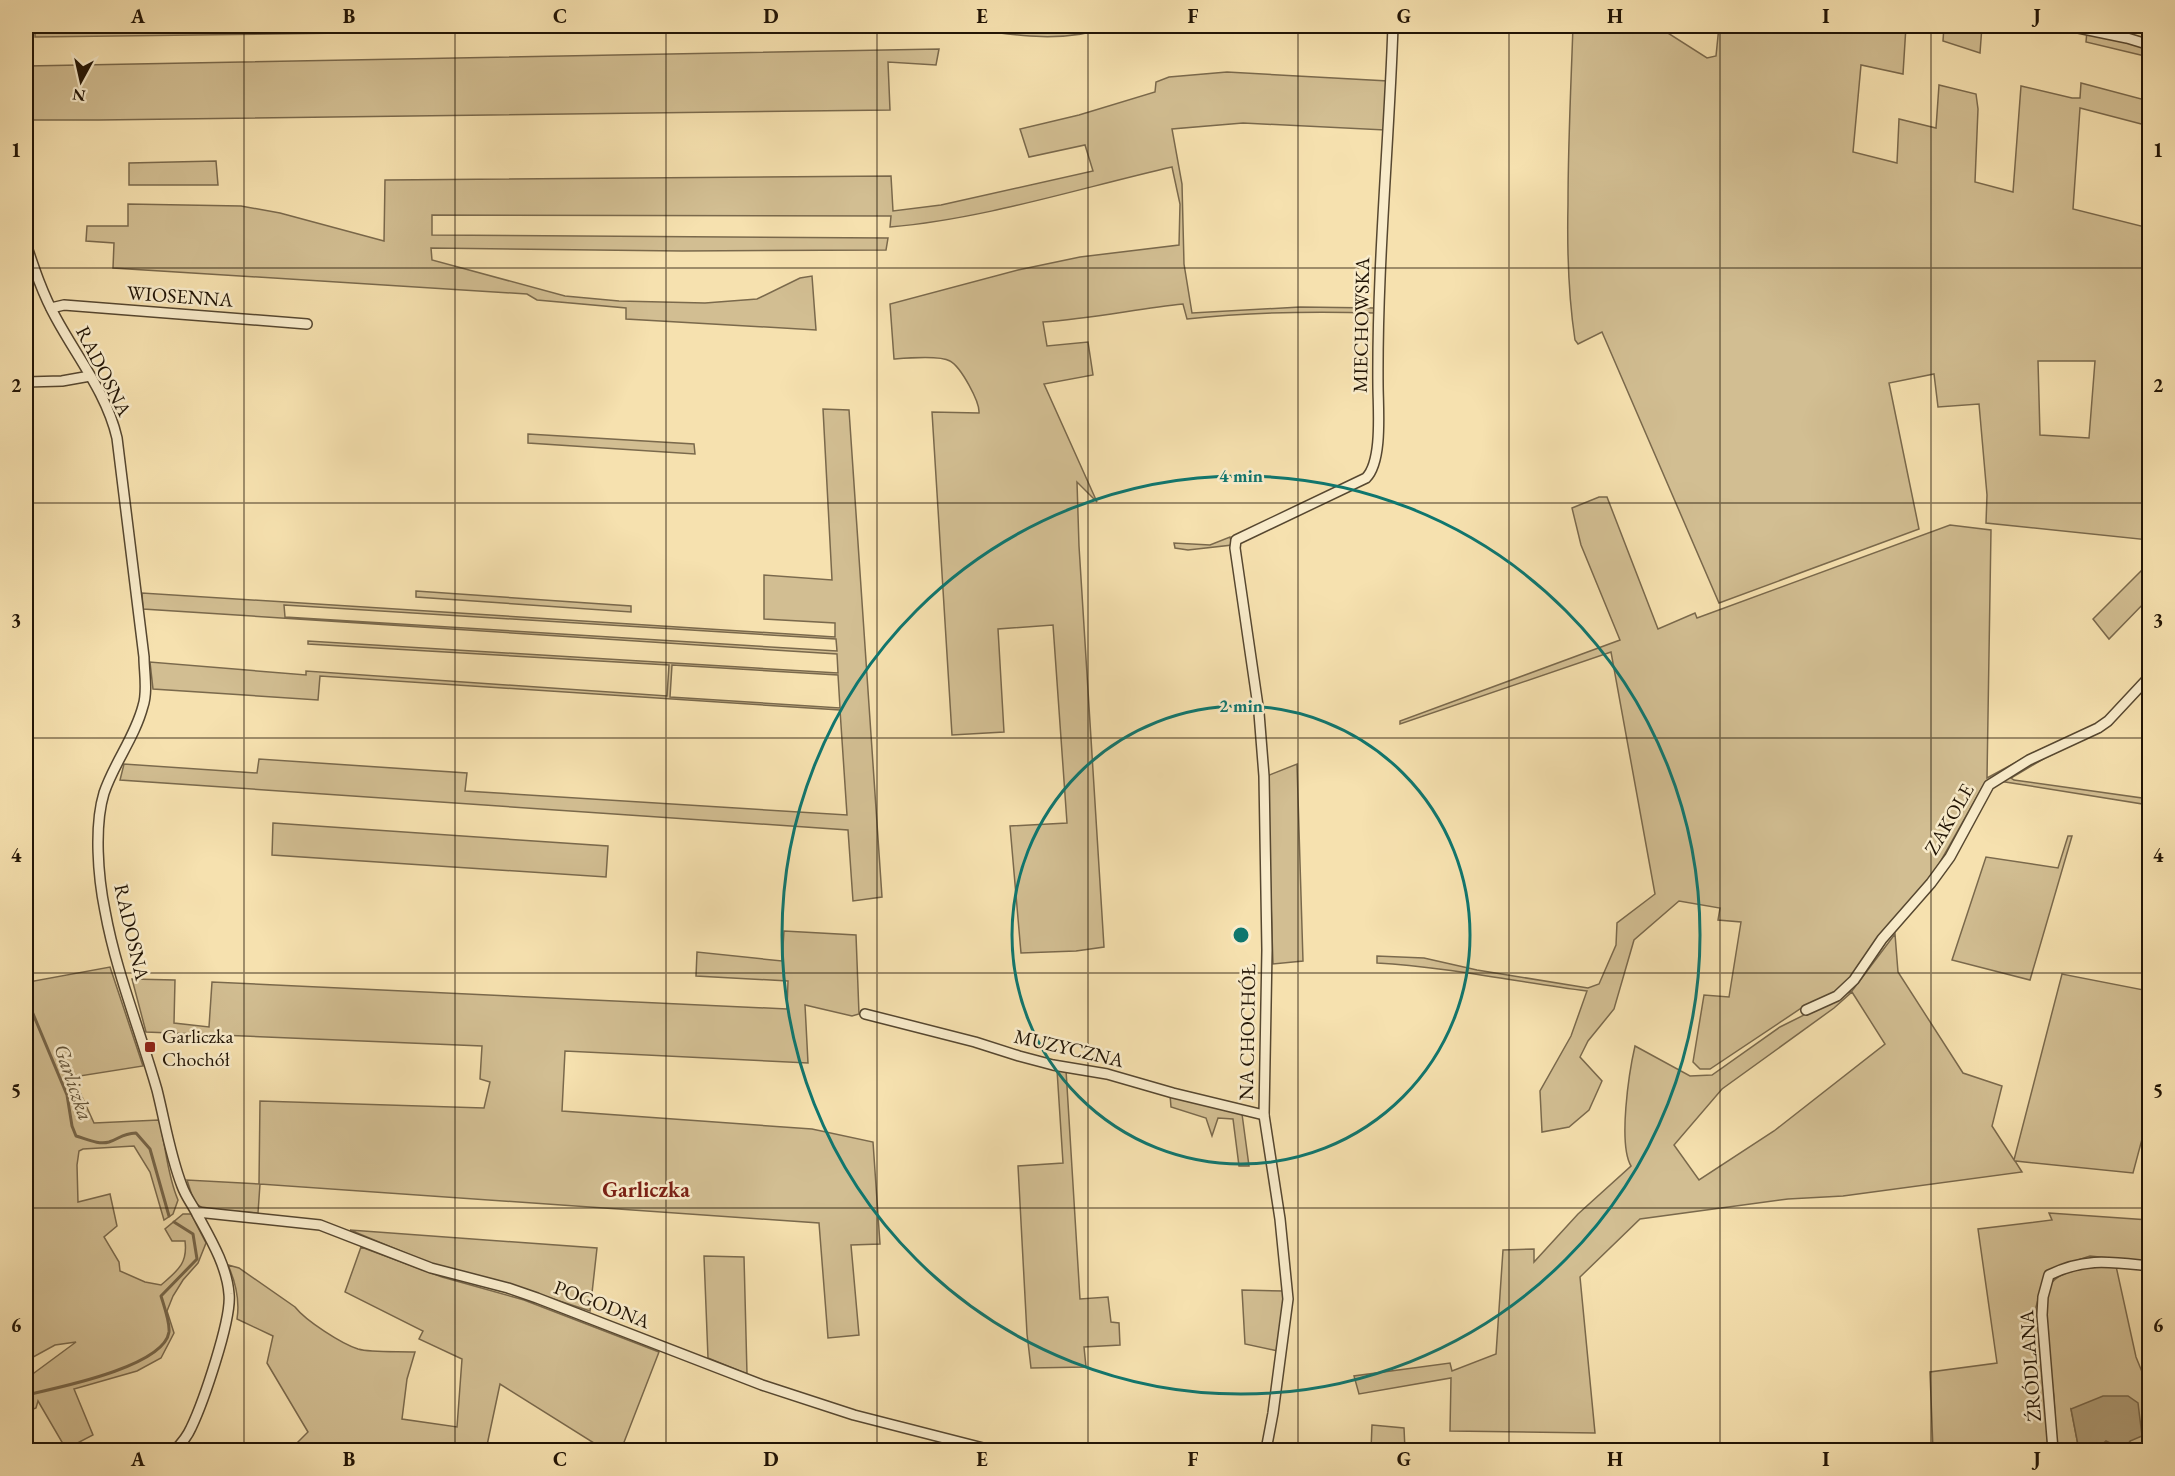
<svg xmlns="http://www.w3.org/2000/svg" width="2175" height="1476" viewBox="0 0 2175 1476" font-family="'EB Garamond',serif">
<rect width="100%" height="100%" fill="#f6e1af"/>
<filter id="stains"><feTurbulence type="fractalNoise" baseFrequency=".00333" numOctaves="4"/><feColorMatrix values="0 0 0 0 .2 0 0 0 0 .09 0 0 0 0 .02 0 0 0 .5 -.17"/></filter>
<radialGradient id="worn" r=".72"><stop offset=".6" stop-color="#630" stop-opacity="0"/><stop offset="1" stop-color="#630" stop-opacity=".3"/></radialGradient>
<g fill="#d2be92" stroke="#7a694c" stroke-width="1.5" fill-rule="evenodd">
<polygon points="35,26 885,26 35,37"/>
<path d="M 949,26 L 1111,26 C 1060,46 1001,33 949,26 Z"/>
<path d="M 1573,26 L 1657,26 L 1707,58 L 1716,56 L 1719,26 L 1906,26 L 1903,74 L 1861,65 L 1853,152 L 1897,163 L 1899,119 L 1936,128 L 1939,85 L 1976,94 L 1978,109 L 1975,182 L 2013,192 L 2021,86 L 2072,98 L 2080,98 L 2081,83 L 2149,101 L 2149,126 L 2080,108 L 2073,209 L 2149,228 L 2149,540 L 1986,523 L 1987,495 L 1979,404 L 1938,407 L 1934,374 L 1889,383 L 1919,529 L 1719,603 L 1602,332 L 1578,344 L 1575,340 C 1568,294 1567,250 1568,204 C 1568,144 1571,85 1573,26 ZM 2038,361 L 2095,361 L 2089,438 L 2040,435 Z"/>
<polygon points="1944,26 1982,26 1980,53 1943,41"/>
<polygon points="2087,31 2149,49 2149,57 2086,42"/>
<polygon points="939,49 936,65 888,62 890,110 99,120 26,120 27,66"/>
<path d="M 1227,72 L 1388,81 L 1385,130 L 1243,123 L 1172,129 L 1182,184 L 1184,264 L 1192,313 L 1300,307 L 1375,308 L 1375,313 C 1312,311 1250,312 1187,319 L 1183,304 C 1136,309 1090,319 1043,322 L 1047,346 L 1088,342 L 1093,375 L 1044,384 L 1097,502 L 1077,482 L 1079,546 L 1104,947 L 1076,951 L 1021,953 L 1010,826 L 1067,823 L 1053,625 L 998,629 L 1004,732 L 952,735 L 932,412 L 979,413 C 980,402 961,367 950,361 C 940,355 906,358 894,359 L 890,304 L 1018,270 L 1080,257 L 1179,245 L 1180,204 L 1172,167 C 1080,188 984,219 890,227 L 891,216 L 432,215 L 432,235 L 888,238 L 886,250 L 682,251 L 431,248 L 432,260 L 565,296 L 619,301 L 705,303 L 757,299 L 800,278 L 812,276 L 816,330 L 626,319 L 626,308 L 537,300 L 527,294 L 113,268 L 114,243 L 86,241 L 87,226 L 128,226 L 128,204 L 241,206 L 280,213 L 384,241 L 385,180 L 891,176 L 893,211 L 941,205 L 1093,171 L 1085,145 L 1029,157 L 1020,129 L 1079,115 L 1155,92 L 1156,82 L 1169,77 Z"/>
<polygon points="216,161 218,185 129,185 129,163"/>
<path d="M 823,409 L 849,410 L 882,897 L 853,901 L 848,830 L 120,780 L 124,764 L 257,773 L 259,759 L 467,773 L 465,791 L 847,815 L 840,710 L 320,676 L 318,700 L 153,689 L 150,662 L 306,675 L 306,671 L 667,696 L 669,665 L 308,644 L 308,641 L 838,673 L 837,654 L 143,609 L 142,593 L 835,637 L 835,623 L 764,619 L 764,575 L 832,580 ZM 284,605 L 836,639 L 837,651 L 285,617 ZM 672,665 L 838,675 L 840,708 L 670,697 Z"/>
<polygon points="528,434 694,444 695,454 528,443"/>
<path d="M 1599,497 L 1607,497 L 1658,629 L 1695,613 L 1697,618 L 1950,525 L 1991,530 L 1987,778 L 2035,752 L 2104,721 L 2030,757 L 1983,786 L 1935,871 L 1855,973 L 1836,992 L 1803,1007 L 1710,1069 L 1700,1069 L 1693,1062 L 1704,995 L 1729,997 L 1741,922 L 1718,920 L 1720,908 L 1679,901 L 1634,940 L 1614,1009 L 1588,1041 L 1580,1057 L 1602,1081 L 1589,1110 L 1569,1127 L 1542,1132 L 1540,1091 L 1571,1036 L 1587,991 C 1517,982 1447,967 1377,963 L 1377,956 L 1424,958 L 1477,970 L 1588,988 L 1599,984 L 1616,945 L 1617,923 L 1655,894 L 1611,652 L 1400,724 L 1400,721 L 1620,640 L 1581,545 L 1572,508 Z"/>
<polygon points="1230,537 1232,545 1188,550 1175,548 1174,543 1210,545"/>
<polygon points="2149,563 2149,598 2109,639 2093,619"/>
<polygon points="416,591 631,606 631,612 416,597"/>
<polygon points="2109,726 2045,758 2011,778 2014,780 2149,799 2149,805 1999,781 2056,749"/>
<polygon points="1297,764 1303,961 1273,964 1267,776"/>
<polygon points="273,823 608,846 606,877 272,855"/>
<polygon points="2068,836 2072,836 2030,980 1952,960 1986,857 2058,868"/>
<polygon points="784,931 856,935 859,1014 852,1016 805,1005 808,1063 565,1051 562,1111 812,1129 873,1142 880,1244 851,1245 859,1335 828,1338 819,1223 260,1184 258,1213 204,1209 194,1202 187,1180 259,1184 260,1101 484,1108 490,1082 480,1079 482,1046 146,1032 132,979 175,980 174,1023 209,1027 212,982 787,1009 788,981 696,976 697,952 782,961"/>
<path d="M 1895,934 L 1898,972 L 1963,1073 L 2002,1086 L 1992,1126 L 2014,1160 L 2062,974 L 2149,991 L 2149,1113 L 2133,1173 L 2015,1161 L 2022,1172 L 1843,1196 L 1788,1199 L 1640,1219 L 1580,1277 L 1595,1433 L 1450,1431 L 1451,1378 L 1359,1394 L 1354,1376 L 1450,1363 L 1452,1371 L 1496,1354 L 1503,1250 L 1534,1249 L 1534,1262 L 1578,1214 L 1631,1166 C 1618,1144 1629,1072 1635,1046 L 1690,1076 L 1712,1075 L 1780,1027 L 1852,991 ZM 1852,992 L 1885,1044 L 1774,1131 L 1699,1180 L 1674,1145 L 1722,1089 L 1834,1008 Z"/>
<path d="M 110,967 L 143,1066 L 73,1077 L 94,1123 L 159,1120 C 166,1146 167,1175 178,1200 L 173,1214 L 164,1220 L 150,1172 L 134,1146 L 83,1149 L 79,1151 L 77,1165 L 78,1202 L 110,1194 L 117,1226 L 104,1237 L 119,1262 L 120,1271 L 145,1282 L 161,1285 C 177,1271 188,1264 185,1241 L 172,1241 L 165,1229 L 183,1214 L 191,1214 L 206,1243 L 198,1263 L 183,1280 L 173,1296 L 167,1311 L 174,1333 L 161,1358 L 137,1371 L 74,1389 L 93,1435 L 66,1449 L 38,1401 L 36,1408 L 26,1412 L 26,1372 L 34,1373 L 76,1342 L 55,1345 L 26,1361 L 26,978 L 29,982 Z"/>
<polygon points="1057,1070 1066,1070 1080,1299 1108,1297 1111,1322 1119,1323 1120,1345 1084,1347 1086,1367 1031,1368 1027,1334 1018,1166 1063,1163"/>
<polygon points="1170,1095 1242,1114 1249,1166 1239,1166 1233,1119 1218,1118 1212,1136 1206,1118 1171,1107"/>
<polygon points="2049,1213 2149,1220 2149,1262 2090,1256 2075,1261 2044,1277 2036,1307 2044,1357 2048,1450 1933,1450 1930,1372 1997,1363 1978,1229 2052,1220"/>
<polygon points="350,1230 597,1248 590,1311 538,1294 432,1264"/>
<path d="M 361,1247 L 442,1277 L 524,1300 L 659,1352 L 621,1450 L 605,1450 L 500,1384 L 486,1450 L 290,1450 L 308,1432 L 267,1363 L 273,1336 L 237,1319 C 240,1300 236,1283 228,1265 L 239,1268 L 295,1307 C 306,1321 342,1344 358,1349 C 372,1353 400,1351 415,1352 L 407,1379 L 402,1419 L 457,1427 L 462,1359 L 419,1339 L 423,1331 L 345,1292 Z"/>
<polygon points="704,1256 744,1257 747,1374 708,1358"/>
<path d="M 2116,1266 L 2136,1357 L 2149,1389 L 2149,1450 L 2124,1450 L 2130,1441 L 2071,1409 L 2079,1450 L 2056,1450 C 2055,1433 2055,1416 2054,1399 C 2052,1378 2041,1304 2048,1288 C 2058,1267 2097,1267 2116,1266 Z"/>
<polygon points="1242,1290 1284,1291 1283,1318 1278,1351 1245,1344"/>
<polygon points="1372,1425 1404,1428 1405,1450 1371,1450"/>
</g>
<polygon fill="#ae9b75" stroke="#766548" stroke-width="1.5" points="2103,1396 2128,1396 2138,1403 2142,1436 2130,1441 2124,1450 2106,1441 2096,1450 2079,1450 2071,1409"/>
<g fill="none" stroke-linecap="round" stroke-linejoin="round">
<g stroke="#766548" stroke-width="3">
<path d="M 26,997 L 67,1095 L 72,1126 L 76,1136 C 87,1139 98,1145 109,1142 C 121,1138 121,1134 136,1133 L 150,1149 L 169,1216"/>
<path d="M 26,1395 C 56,1388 164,1367 169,1332 C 170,1322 164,1306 161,1296 L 197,1259 L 193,1234 L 174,1222"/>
</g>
<g stroke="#564730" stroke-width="12">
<g id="minor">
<polyline points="2069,26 2127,38 2150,45"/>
<polyline points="26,27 26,26"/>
<path d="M 26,244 C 34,268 43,295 56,318 C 77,357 107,394 117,438 L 144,657 C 144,672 148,691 143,706 C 135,737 114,763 104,793 C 94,826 98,877 105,911 C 116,972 140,1030 157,1090 C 165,1122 170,1155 182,1186 C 186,1197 192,1204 197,1214 C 210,1238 227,1266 229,1294 C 232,1319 203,1403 191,1428 C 187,1437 181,1444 175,1450"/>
<polyline points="51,308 64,305 307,324"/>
<polyline points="26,382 62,381 90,376"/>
<polyline points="1806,1010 1837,996 1854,980 1882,939 1931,883 1950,857 1989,785 2029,760 2098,728 2108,721 2150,676"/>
<polyline points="865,1014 975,1042 1019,1056 1053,1065 1107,1074 1173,1093 1264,1115"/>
<polyline points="197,1212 320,1225 431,1268 508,1288 537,1298 762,1385 854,1415 991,1450"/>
<path d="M 1266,1450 L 1273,1413 L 1288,1299 L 1280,1219 L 1264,1115 L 1267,950 L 1264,776 L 1259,713 L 1235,548 L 1236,540 L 1366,478 C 1383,461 1378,408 1378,385 C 1377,265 1389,145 1393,26"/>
<path d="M 2053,1450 L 2042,1315 L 2043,1297 L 2049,1275 C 2086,1257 2111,1262 2150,1266"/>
</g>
</g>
<use href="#minor" stroke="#f9eccb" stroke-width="9"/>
</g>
<path fill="none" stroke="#211405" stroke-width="1.5" stroke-opacity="0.55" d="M 244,26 L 244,1450M 455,26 L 455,1450M 666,26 L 666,1450M 877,26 L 877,1450M 1088,26 L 1088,1450M 1298,26 L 1298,1450M 1509,26 L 1509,1450M 1720,26 L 1720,1450M 1931,26 L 1931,1450M 26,268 L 2150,268M 26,503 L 2150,503M 26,738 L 2150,738M 26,973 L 2150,973M 26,1208 L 2150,1208"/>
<g fill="none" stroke="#0f766e" stroke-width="3">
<circle cx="1241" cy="935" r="229"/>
<circle cx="1241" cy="935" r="459"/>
</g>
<rect fill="#8f2418" stroke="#f9eccb" stroke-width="2" x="144" y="1041" width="12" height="12" rx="3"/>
<g text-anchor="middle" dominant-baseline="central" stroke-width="5" stroke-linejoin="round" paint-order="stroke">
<g font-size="20" fill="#211405" stroke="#f9eccb">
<text transform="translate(180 296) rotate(4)">WIOSENNA</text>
<text transform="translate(1361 325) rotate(-89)">MIECHOWSKA</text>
<text transform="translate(104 371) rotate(63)">RADOSNA</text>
<text transform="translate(1949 819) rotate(-60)">ZAKOLE</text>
<text transform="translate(132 932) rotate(77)">RADOSNA</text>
<text transform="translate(1247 1032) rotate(-89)">NA CHOCHÓŁ</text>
<text transform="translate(1069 1048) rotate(13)">MUZYCZNA</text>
<text transform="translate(602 1304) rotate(21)">POGODNA</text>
<text transform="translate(2030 1366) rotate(-94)">ŹRÓDLANA</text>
</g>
<g font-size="20" fill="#211405" stroke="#f9eccb" text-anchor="start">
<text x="162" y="1036">Garliczka<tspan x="162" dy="23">Chochół</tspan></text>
</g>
<g font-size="21" font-style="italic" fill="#605137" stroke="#f9eccb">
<text transform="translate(74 1082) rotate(71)">Garliczka</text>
</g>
<g font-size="22" font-weight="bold" fill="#7a1f14" stroke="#f9eccb">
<text x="646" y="1189">Garliczka</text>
</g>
</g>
<circle cx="1241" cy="935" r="9" fill="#0f766e" stroke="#f9eccb" stroke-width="3"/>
<g font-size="18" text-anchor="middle" font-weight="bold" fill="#0f766e" stroke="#f9eccb" stroke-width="5" stroke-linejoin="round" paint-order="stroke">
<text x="1241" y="482">4 min</text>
<text x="1241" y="712">2 min</text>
</g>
<rect width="2175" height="1476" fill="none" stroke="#f6e1af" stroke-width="66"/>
<g transform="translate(81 81) rotate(188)" stroke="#f9eccb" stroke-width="4.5" paint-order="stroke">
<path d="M0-4.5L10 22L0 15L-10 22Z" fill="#211405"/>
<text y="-9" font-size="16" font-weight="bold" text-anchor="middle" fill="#211405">N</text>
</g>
<rect x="33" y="33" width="2109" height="1410" fill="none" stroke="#211405" stroke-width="2"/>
<g font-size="20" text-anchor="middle" font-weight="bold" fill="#211405">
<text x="138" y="23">A</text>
<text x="349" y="23">B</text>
<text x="560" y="23">C</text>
<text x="771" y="23">D</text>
<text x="982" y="23">E</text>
<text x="1193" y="23">F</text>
<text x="1404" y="23">G</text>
<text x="1615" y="23">H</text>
<text x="1826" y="23">I</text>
<text x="2037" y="23">J</text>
<text x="16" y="157">1</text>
<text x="2158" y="157">1</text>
<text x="16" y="392">2</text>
<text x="2158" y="392">2</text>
<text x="16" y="627">3</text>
<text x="2158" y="627">3</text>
<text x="16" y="862">4</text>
<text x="2158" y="862">4</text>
<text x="16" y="1097">5</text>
<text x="2158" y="1097">5</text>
<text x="16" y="1332">6</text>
<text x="2158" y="1332">6</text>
<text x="138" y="1466">A</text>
<text x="349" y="1466">B</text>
<text x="560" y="1466">C</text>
<text x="771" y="1466">D</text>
<text x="982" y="1466">E</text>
<text x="1193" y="1466">F</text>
<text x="1404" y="1466">G</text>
<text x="1615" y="1466">H</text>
<text x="1826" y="1466">I</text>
<text x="2037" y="1466">J</text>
</g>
<rect width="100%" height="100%" filter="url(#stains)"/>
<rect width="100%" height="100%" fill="url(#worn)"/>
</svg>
